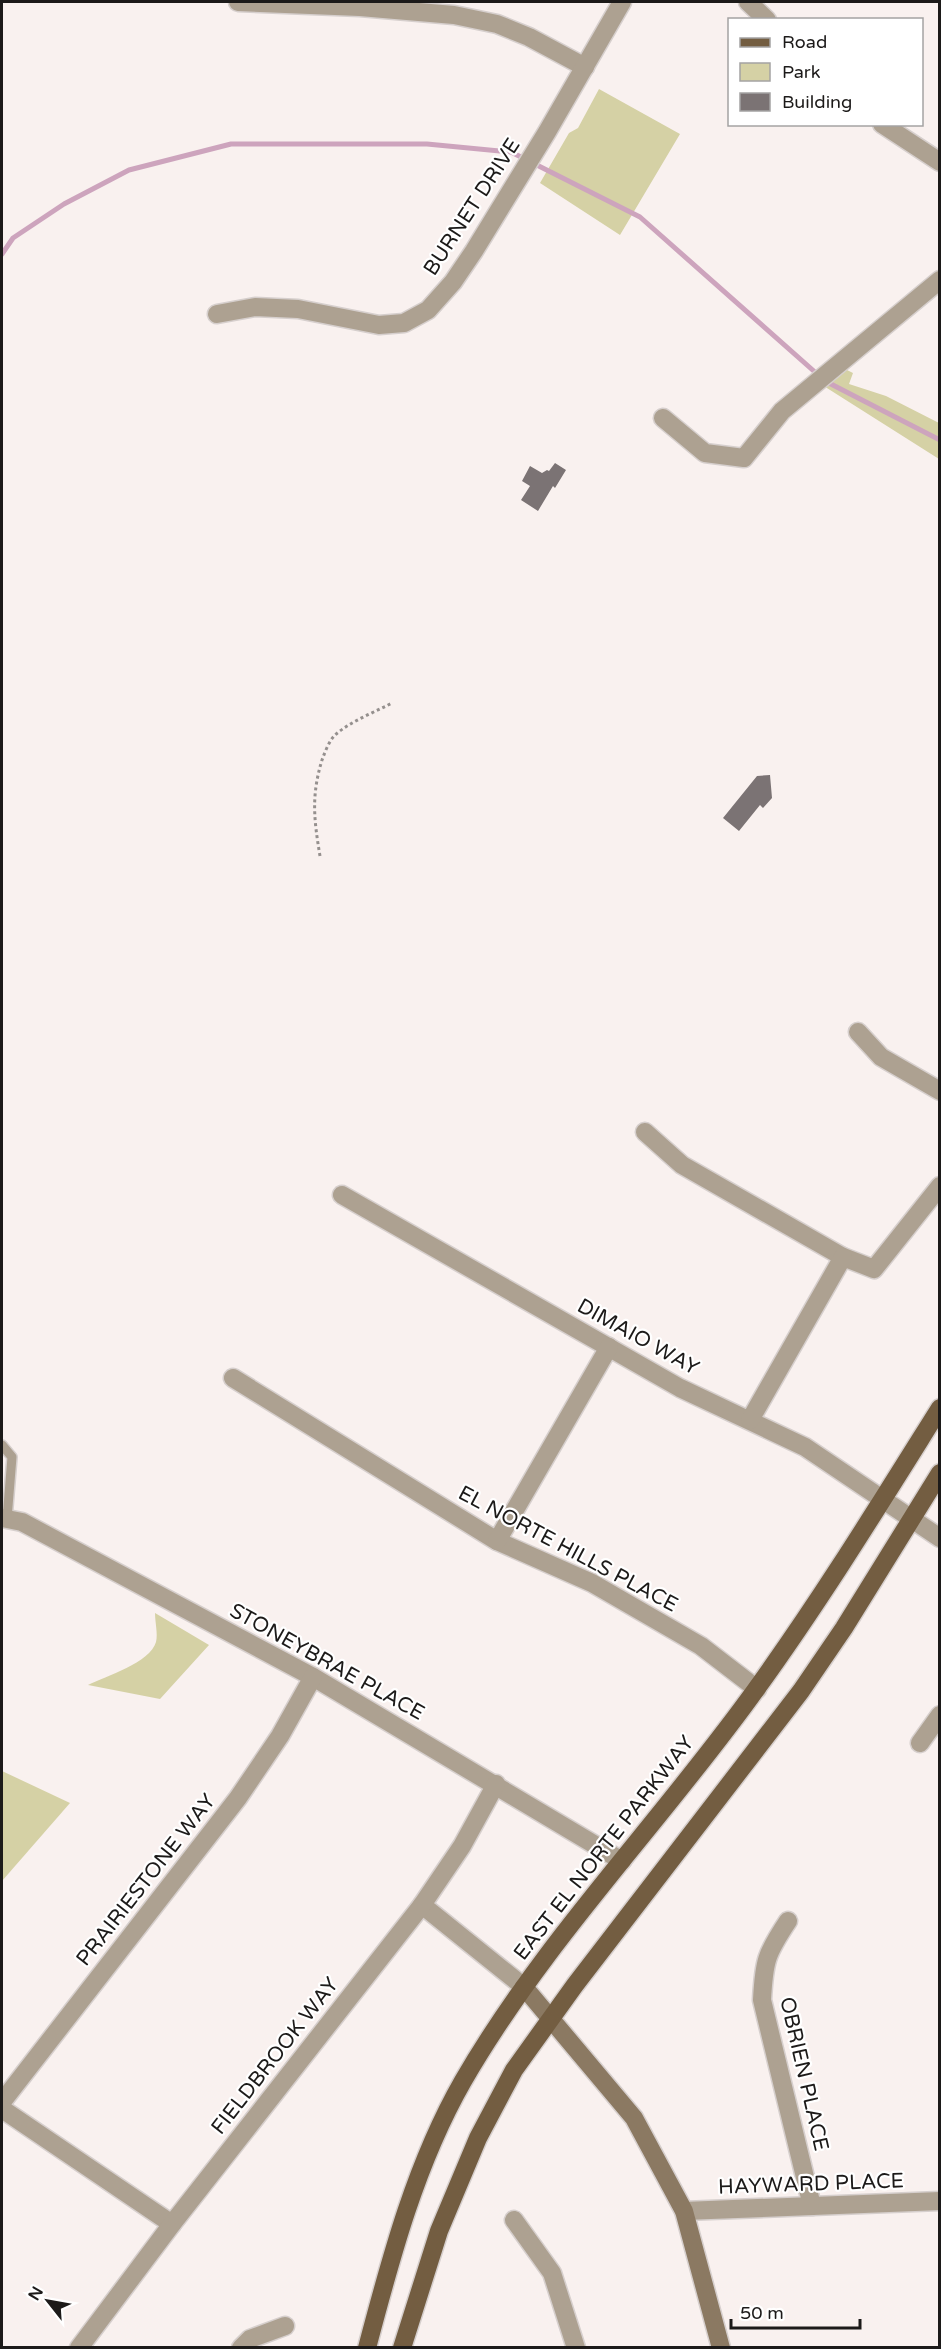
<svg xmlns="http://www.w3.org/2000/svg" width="941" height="2349" viewBox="0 0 941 2349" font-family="'Varela Round',sans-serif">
<rect width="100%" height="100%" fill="#f9f1ef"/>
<g fill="#d5d1a5">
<polygon points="599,89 680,134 620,235 540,183 569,133 578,128"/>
<polygon points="841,367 853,373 849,384 886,396 939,423 939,459 819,383"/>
<path d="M 155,1613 L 209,1645 L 160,1699 L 88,1685 C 106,1676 150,1663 156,1642 C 158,1634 155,1622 155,1613 Z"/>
<polygon points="2,1771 70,1803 2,1881"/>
</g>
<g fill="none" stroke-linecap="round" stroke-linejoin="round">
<g stroke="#cda4bd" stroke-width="5">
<polyline points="2,254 13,238 64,204 129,170 231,144 427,144 511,152 640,217 816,373"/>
<polyline points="825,381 940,440"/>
</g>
</g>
<g fill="#7b7374">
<polygon points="555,463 566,470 555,488 553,486 538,511 521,500 530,486 522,481 530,466 542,473 547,470 549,471"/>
<polygon points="770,775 772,798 763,808 760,805 739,831 723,818 757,776"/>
</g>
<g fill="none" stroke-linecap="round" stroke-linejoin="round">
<g stroke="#d6cfcd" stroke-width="12">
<polyline id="lane" points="2,1445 12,1457 7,1519"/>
</g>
<g stroke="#d6cfcd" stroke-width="21">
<g id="street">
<polyline points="238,2 360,7 454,15 497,24 529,37 585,67"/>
<polyline points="748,2 767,20"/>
<polyline points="882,124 940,162"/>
<polyline points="217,314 255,307 298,309 379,325 404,323 428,310 453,282 474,251 547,132 622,2"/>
<polyline points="663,418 705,453 744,458 782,411 940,280"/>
<polyline points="858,1032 881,1057 940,1091"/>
<polyline points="645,1132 682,1165 843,1257 874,1269 940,1186"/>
<polyline points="342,1195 680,1388 805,1447 940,1538"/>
<polyline points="233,1378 497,1541 592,1583 701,1646 757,1689"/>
<polyline points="750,1420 843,1257"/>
<polyline points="2,1518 22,1522 313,1677 622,1861"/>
<polyline points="497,1541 609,1347"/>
<polyline points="920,1743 940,1715"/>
<polyline points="422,1905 524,1987"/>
<path d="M 788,1921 C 766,1954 764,1961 762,2000 L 812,2206"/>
<polyline points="2,2102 238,1798 280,1736 313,1677"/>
<polyline points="2,2109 172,2224"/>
<polyline points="684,2211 940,2201"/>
<polyline points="514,2220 552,2273 576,2348"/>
<polyline points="79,2348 172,2224 422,1905 462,1846 496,1784"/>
<polyline points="241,2348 250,2339 285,2326"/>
</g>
</g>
<g stroke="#d6cfcd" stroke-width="21">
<polyline id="secondary" points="524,1987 634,2118 684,2211 721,2348"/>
</g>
<g stroke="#d6cfcd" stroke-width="21">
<g id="primary">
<path d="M 367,2348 C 391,2257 416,2163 463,2081 C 545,1939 662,1821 757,1688 C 822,1598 881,1502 940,1408"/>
<polyline points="402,2348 439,2231 478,2138 514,2070 575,1985 801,1691 844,1628 940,1473"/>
</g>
</g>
<path stroke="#95908e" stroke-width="3" stroke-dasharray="3 3" stroke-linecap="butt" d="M 320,856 C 314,820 311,796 322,760 C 325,752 329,741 335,735 C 351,721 373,713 392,703"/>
<use href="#lane" stroke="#ada191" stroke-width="9"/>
<use href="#street" stroke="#ada191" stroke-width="18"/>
<use href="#secondary" stroke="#8b7962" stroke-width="18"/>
<use href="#primary" stroke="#735d41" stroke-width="18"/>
</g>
<g text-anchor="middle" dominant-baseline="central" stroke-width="4.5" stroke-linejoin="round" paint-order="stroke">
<g font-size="21" fill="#1c1a19" stroke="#fff">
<text transform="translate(472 207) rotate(-57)">BURNET DRIVE</text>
<text transform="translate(638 1337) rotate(29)">DIMAIO WAY</text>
<text transform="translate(568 1549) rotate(28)">EL NORTE HILLS PLACE</text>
<text transform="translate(327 1662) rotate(29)">STONEYBRAE PLACE</text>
<text transform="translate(604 1848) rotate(-52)">EAST EL NORTE PARKWAY</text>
<text transform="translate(146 1880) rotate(-52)">PRAIRIESTONE WAY</text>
<text transform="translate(275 2056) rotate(-52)">FIELDBROOK WAY</text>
<text transform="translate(804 2074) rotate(77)">OBRIEN PLACE</text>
<text transform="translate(811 2184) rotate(-2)">HAYWARD PLACE</text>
</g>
</g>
<rect width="941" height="2349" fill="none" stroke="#1c1a19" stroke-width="6"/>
<rect x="728" y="18" width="195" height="108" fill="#ffffff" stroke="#a4a3a3" stroke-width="1.5"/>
<rect x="740" y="38" width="30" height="9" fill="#735d41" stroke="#a4a3a3" stroke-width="1.5"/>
<text x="782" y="48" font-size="18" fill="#1c1a19">Road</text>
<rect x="740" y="63" width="30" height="18" fill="#d5d1a5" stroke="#a4a3a3" stroke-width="1.5"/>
<text x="782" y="78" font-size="18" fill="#1c1a19">Park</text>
<rect x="740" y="93" width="30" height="18" fill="#7b7374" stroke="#a4a3a3" stroke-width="1.5"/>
<text x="782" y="108" font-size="18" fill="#1c1a19">Building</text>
<g transform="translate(48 2301) rotate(301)" stroke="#ffffff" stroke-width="4.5" paint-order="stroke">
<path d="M0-4.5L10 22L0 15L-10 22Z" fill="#1c1a19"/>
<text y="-9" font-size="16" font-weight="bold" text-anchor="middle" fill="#1c1a19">N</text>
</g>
<path d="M731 2319v9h129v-9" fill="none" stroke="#1c1a19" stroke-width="3"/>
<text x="740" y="2319" font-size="18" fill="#1c1a19" stroke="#ffffff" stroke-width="4.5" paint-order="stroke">50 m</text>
</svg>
